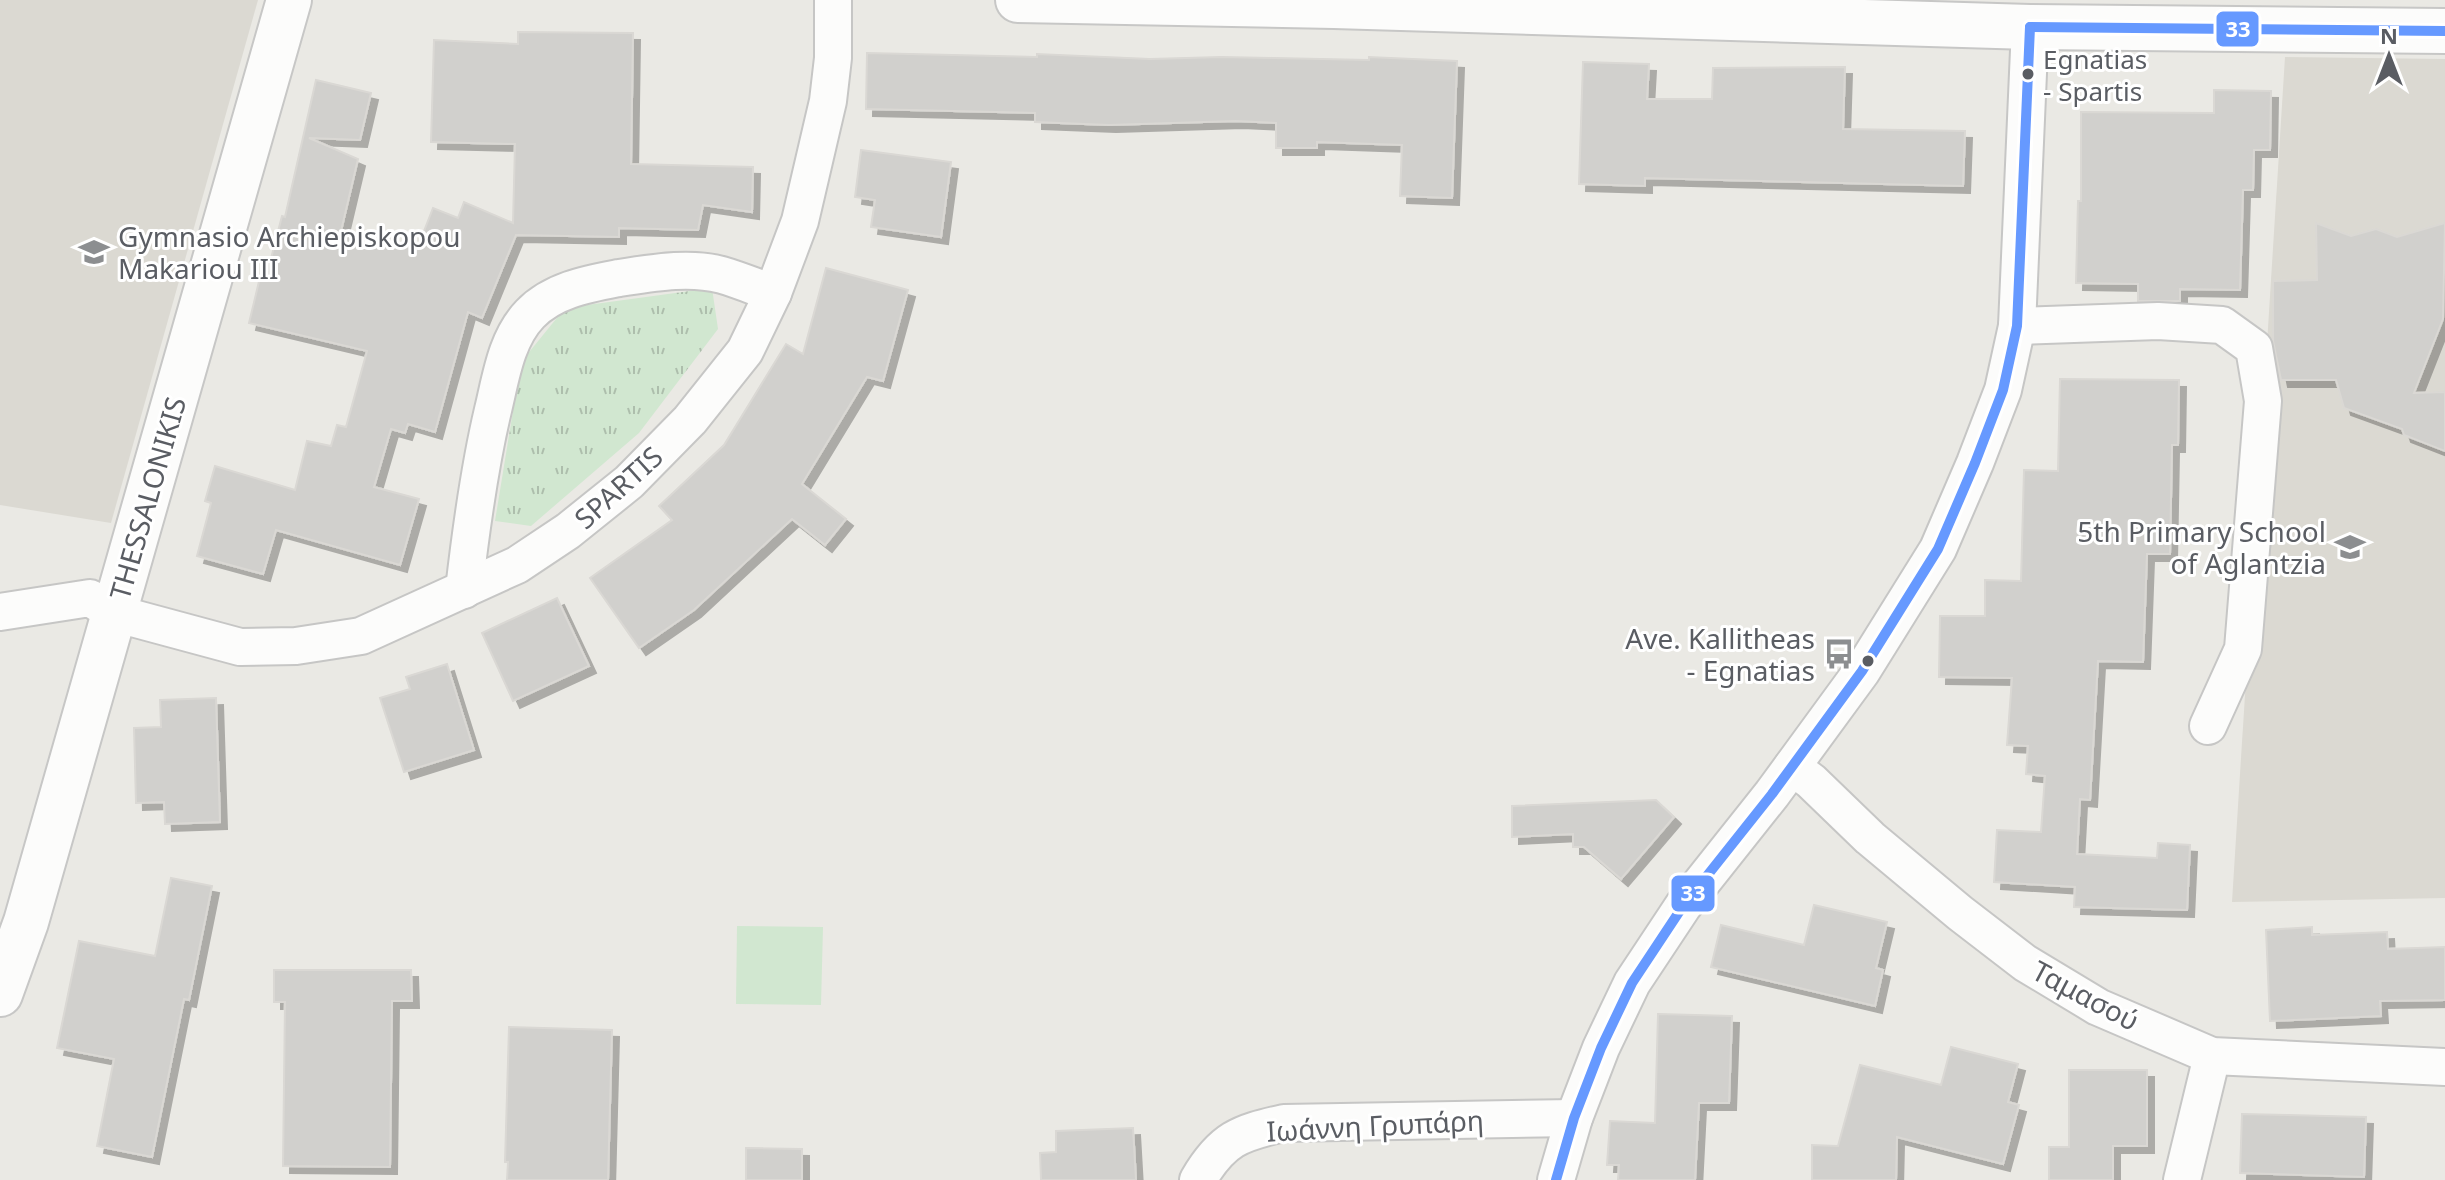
<svg xmlns="http://www.w3.org/2000/svg" width="2445" height="1180" viewBox="0 0 2445 1180" font-family="'Noto Sans',sans-serif">
<defs>
<pattern id="park-tufts" width="24" height="20" patternUnits="userSpaceOnUse" patternTransform="scale(2)"><rect width="24" height="20" fill="#d1e7d0"/><path d="M3 7l-1-3M5 7V3M7 7l1-3M15 17l-1-3M17 17v-4M19 17l1-3" fill="none" stroke="#adbeac"/></pattern>
<filter id="shadow"><feDropShadow dx="7" dy="7" stdDeviation="0" flood-color="#0004"/></filter>
</defs>
<rect width="100%" height="100%" fill="#eae9e4"/>
<g fill="#dbd9d2">
<polygon points="0,0 258,0 111,523 0,505"/>
<polygon points="2285,57 2445,59 2445,898 2232,902"/>
</g>
<polygon fill="#d1e7d0" points="737,926 823,927 821,1005 736,1004"/>
<polygon fill="url(#park-tufts)" points="712,288 718,329 639,433 531,526 495,521 521,362 565,308"/>
<g fill="#d1d0cd" stroke="#dad8d4" stroke-width="2" filter="url(#shadow)">
<polygon points="518,32 633,33 631,164 753,167 752,212 703,205 698,230 619,228 619,237 516,235 482,318 468,312 435,432 408,424 405,433 391,429 374,487 419,499 400,565 276,530 263,574 197,556 211,503 205,501 215,466 295,490 307,441 331,446 337,425 346,427 367,351 249,323 262,269 268,270 282,216 285,217 316,80 371,93 360,140 309,138 358,159 341,231 417,249 433,208 458,218 464,202 513,223 515,144 431,142 434,40 518,44"/>
<polygon points="867,53 1037,57 1037,54 1150,59 1221,57 1369,60 1369,57 1457,61 1452,198 1400,196 1402,145 1317,142 1317,148 1276,148 1276,123 1236,121 1109,125 1035,122 1035,113 866,109"/>
<polygon points="1583,62 1649,64 1647,99 1712,99 1713,68 1845,67 1843,129 1965,131 1963,186 1645,178 1645,186 1579,184"/>
<polygon points="2214,90 2271,91 2270,150 2254,150 2253,190 2243,190 2240,290 2180,289 2180,301 2138,301 2138,284 2076,283 2078,201 2081,201 2081,112 2214,113"/>
<polygon points="861,150 951,162 941,237 871,227 875,200 855,197"/>
<polygon points="2316,223 2351,236 2376,229 2397,237 2445,223 2443,319 2414,393 2445,392 2445,451 2404,435 2402,429 2344,408 2336,380 2281,380 2273,341 2273,281 2317,280"/>
<polygon points="826,268 908,290 883,381 867,377 802,484 846,519 825,545 792,519 694,610 639,648 590,578 672,520 659,506 724,445 786,344 803,354"/>
<polygon points="2060,379 2179,380 2178,445 2172,445 2170,554 2147,554 2143,662 2098,661 2090,800 2080,799 2077,854 2157,858 2158,843 2190,845 2187,910 2074,907 2075,887 1994,882 1997,830 2041,832 2045,776 2026,774 2028,746 2007,745 2012,678 1939,677 1940,616 1985,616 1985,580 2021,581 2024,470 2058,471"/>
<polygon points="557,598 589,666 513,701 482,633"/>
<polygon points="447,664 474,750 404,772 380,698 410,689 406,677"/>
<polygon points="216,698 220,822 165,824 164,802 136,803 134,728 161,727 160,700"/>
<polygon points="1656,800 1674,817 1621,879 1584,847 1573,847 1573,834 1512,837 1512,806"/>
<polygon points="171,878 212,886 189,1000 184,999 152,1157 97,1146 114,1059 57,1048 79,941 155,956"/>
<polygon points="1814,905 1887,922 1876,968 1883,970 1875,1006 1711,967 1721,925 1804,945"/>
<polygon points="2312,927 2312,935 2387,932 2388,949 2445,947 2445,1000 2380,1001 2381,1016 2270,1021 2266,930"/>
<polygon points="274,970 411,970 412,1001 392,1001 390,1167 283,1166 285,1002 274,1002"/>
<polygon points="1658,1014 1732,1016 1729,1103 1699,1103 1695,1180 1618,1180 1619,1165 1607,1165 1610,1121 1655,1123"/>
<polygon points="509,1027 612,1030 608,1180 507,1180 508,1162 505,1162"/>
<polygon points="1951,1047 2018,1064 2008,1102 2019,1105 2003,1164 1897,1137 1896,1180 1812,1180 1812,1145 1838,1146 1860,1065 1941,1085"/>
<polygon points="2069,1070 2147,1070 2147,1146 2113,1146 2113,1180 2049,1180 2049,1147 2069,1147"/>
<polygon points="2242,1114 2366,1117 2364,1177 2240,1173"/>
<polygon points="1133,1128 1136,1180 1041,1180 1040,1153 1056,1152 1056,1131"/>
<polygon points="746,1148 802,1149 802,1180 746,1180"/>
</g>
<g fill="none" stroke-linecap="round" stroke-linejoin="round">
<g stroke="#c6c6c5" stroke-width="40">
<g id="street">
<polyline points="2017,326 2158,321 2222,325 2254,348 2263,401 2243,649 2208,726"/>
<path d="M 464,590 C 471,529 479,469 493,410 C 501,377 506,339 530,314 C 553,290 588,284 619,278 C 652,273 689,266 722,275 C 739,280 756,287 773,293"/>
<polyline points="0,612 90,598 114,613 240,647 296,646 361,636 517,565 568,531 629,482 690,420 745,351 773,293 800,221 828,101 833,58 833,0"/>
<polyline points="1792,767 1811,781 1870,838 1960,913 2025,963 2098,1007 2212,1056 2445,1067"/>
<path d="M 1198,1180 C 1222,1139 1239,1133 1284,1123 L 1574,1118"/>
<polyline points="1556,1180 1574,1118 1601,1048 1632,983 1683,906 1772,794 1862,671 1938,549 1975,463 2003,390 2017,326 2030,27"/>
<polyline points="2182,1180 2212,1056"/>
</g>
</g>
<g stroke="#c7c7c6" stroke-width="48">
<g id="secondary">
<polyline points="1018,0 1334,6 2030,27 2445,31"/>
<polyline points="0,994 26,922 289,0"/>
</g>
</g>
<use href="#street" stroke="#fcfcfb" stroke-width="36"/>
<use href="#secondary" stroke="#fcfcfb" stroke-width="44"/>
<g stroke="#fff" stroke-width="16">
<g id="bus-1">
<polyline points="2030,27 2445,31"/>
<polyline points="1556,1180 1574,1118 1601,1048 1632,983 1683,906 1772,794 1862,671 1938,549 1975,463 2003,390 2017,326 2030,27"/>
</g>
</g>
<use href="#bus-1" stroke="#69f" stroke-width="10"/>
</g>
<defs>
<g id="school-bare" transform="scale(2.4)"><path d="M0-5L7-2L0 1L-7-2ZM-4 1L0 2.5L4 1V4Q0 6-4 4Z" fill="#8c8e90" stroke="#fff" stroke-width="2.5" paint-order="stroke"/></g>
<g id="bus-bare" transform="scale(2.4)"><path d="M-5-6H5V4H4V6H2V4H-2V6H-4V4H-5ZM-3.5-4V0h7V-4ZM-3.5 1.2v1.5H-2V1.2ZM2 1.2v1.5H3.5V1.2Z" fill="#8c8e90" stroke="#fff" stroke-width="2.5" paint-order="stroke"/></g>
</defs>
<g fill-rule="evenodd">
<use href="#school-bare" x="94" y="252"/>
<use href="#school-bare" x="2350" y="547"/>
<use href="#bus-bare" x="1839" y="654"/>
</g>
<g fill="#5a5d63" stroke="#fff" stroke-width="3">
<circle cx="2028" cy="74" r="7"/>
<circle cx="1868" cy="661" r="7"/>
</g>
<g text-anchor="middle" dominant-baseline="central" stroke-width="6" stroke-linejoin="round" paint-order="stroke">
<g font-size="26" fill="#5a5d63" stroke="#fff" text-anchor="start">
<text x="2043" y="59">Egnatias<tspan x="2043" dy="32">- Spartis</tspan></text>
</g>
<g font-size="28" fill="#5a5d63" stroke="#fff" text-anchor="end">
<text x="118" y="236" text-anchor="start">Gymnasio Archiepiskopou<tspan x="118" dy="32">Makariou III</tspan></text>
<text x="2326" y="531">5th Primary School<tspan x="2326" dy="32">of Aglantzia</tspan></text>
<text x="1815" y="638">Ave. Kallitheas<tspan x="1815" dy="32">- Egnatias</tspan></text>
</g>
<g font-size="28" fill="#5a5d63" stroke="#fff">
<text transform="translate(618 487) rotate(-42)">SPARTIS</text>
<text transform="translate(147 498) rotate(-74)">THESSALONIKIS</text>
<text transform="translate(2086 995) rotate(28)">Ταμασού</text>
<text transform="translate(1375 1125) rotate(-3)">Ιωάννη Γρυπάρη</text>
</g>
</g>
<g stroke="#fff" stroke-width="3">
<rect x="2215" y="10" width="45" height="38" rx="8" fill="#69f"/>
<rect x="1670" y="874" width="46" height="39" rx="8" fill="#69f"/>
</g>
<g font-size="22" text-anchor="middle" font-weight="bold" fill="#fff">
<text x="2238" y="37">33</text>
<text x="1693" y="901">33</text>
</g>
<g transform="translate(2389 56)" stroke="#ffffff" stroke-width="6" paint-order="stroke">
<path d="M0-6L14 30L0 20L-14 30Z" fill="#5a5d63"/>
<text y="-12" font-size="22" font-weight="bold" text-anchor="middle" fill="#5a5d63">N</text>
</g>
</svg>
